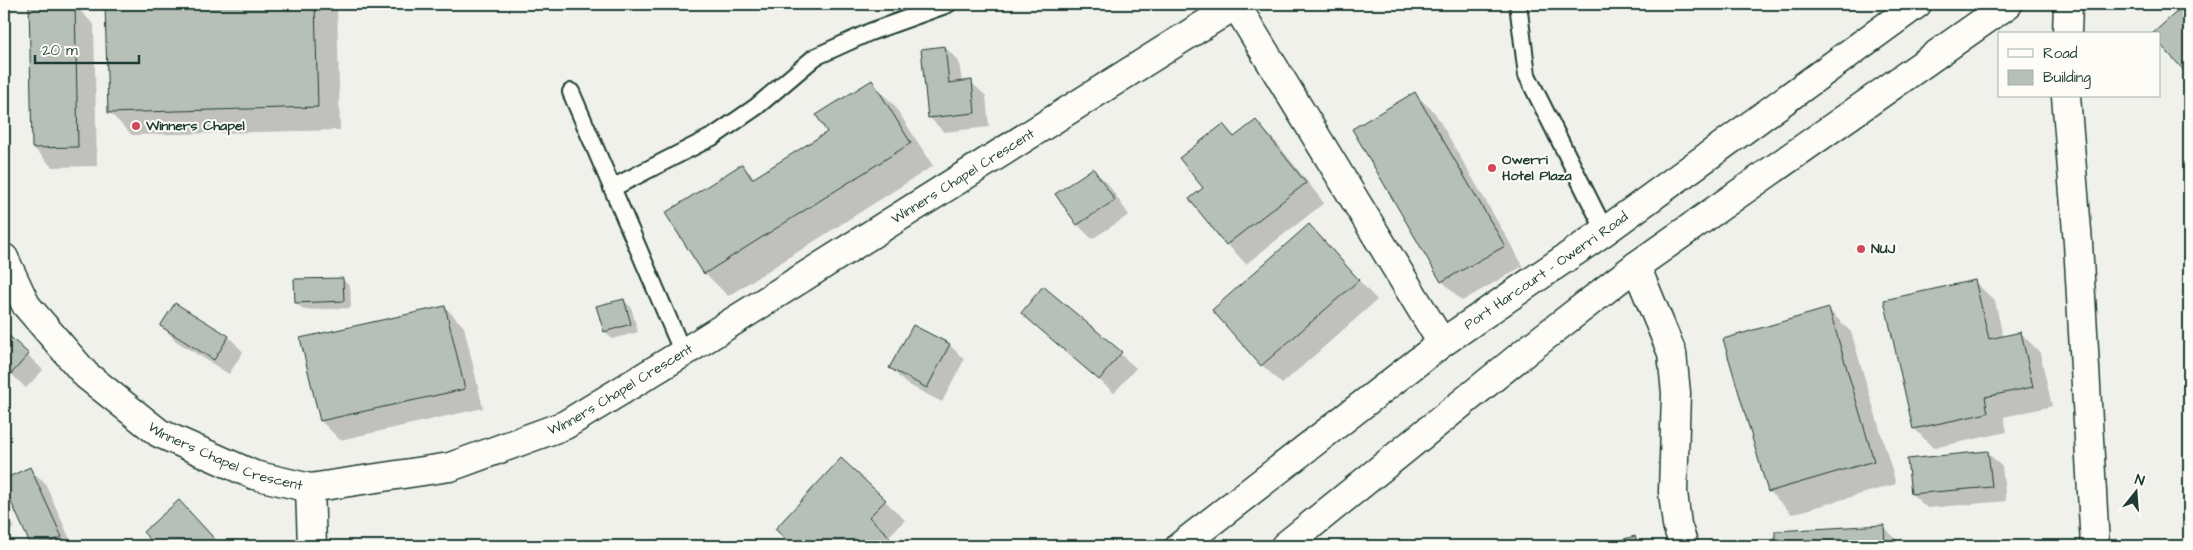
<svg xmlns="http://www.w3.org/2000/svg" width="2193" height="550" viewBox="0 0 2193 550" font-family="'Architects Daughter',sans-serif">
<rect width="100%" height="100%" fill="#f0f1eb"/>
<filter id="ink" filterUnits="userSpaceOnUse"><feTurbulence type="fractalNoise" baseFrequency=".02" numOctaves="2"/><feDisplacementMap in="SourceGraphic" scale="10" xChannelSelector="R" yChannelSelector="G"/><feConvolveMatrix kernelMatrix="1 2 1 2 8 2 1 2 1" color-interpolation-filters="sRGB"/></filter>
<g filter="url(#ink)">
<g fill="#0003">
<polygon points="106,4 337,4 340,130 132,135 109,112"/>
<polygon points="2181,4 2189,4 2189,74 2159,42 2184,7"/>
<polygon points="75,5 94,25 97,166 52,167 33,147"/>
<polygon points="945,47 959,62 962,83 971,82 986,96 989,127 944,132 929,117"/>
<polygon points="871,82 894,105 933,166 728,296 705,273 742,165 755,178 829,132"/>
<polygon points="1415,94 1435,113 1523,266 1462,301 1442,281 1354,129"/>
<polygon points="1256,122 1276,142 1324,203 1246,264 1227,244 1191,199 1205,188 1223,125 1236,138"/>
<polygon points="1093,170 1108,184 1129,215 1092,239 1078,225"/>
<polygon points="1309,226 1377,300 1282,384 1262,365"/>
<polygon points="342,279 350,286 351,308 304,310 296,303"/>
<polygon points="1975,282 1995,301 2003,337 2021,333 2040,353 2052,406 2004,417 2007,432 1933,448 1914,428"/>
<polygon points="1044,288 1136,368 1114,393 1023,313"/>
<polygon points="623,300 631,307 638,332 612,339 605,331"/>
<polygon points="175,304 229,337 243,352 229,374 176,341 162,326"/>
<polygon points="445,307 464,327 483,408 340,440 321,421 301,339"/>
<polygon points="1829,310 1851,332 1896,484 1792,514 1769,491"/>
<polygon points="914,326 950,345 964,360 942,402 905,383 891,368"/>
<polygon points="4,332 43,370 26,388 4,367"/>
<polygon points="1988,453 2002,467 2006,501 1927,508 1912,494"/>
<polygon points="30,469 45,483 73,546 32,546 4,483 4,481"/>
<polygon points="885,501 905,520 888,537 897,546 793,546 776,529"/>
<polygon points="179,502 194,516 221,546 158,546 145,532"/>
<polygon points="4,506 14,528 4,533"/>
<polygon points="1884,527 1903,546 1777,546 1776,533"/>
<polygon points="1634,537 1644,546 1603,546"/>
</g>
<g fill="#b6bfb8" stroke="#1f3d34">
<polygon points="29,4 75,4 78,147 32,148"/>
<polygon points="105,4 315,4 318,107 108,113"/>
<polygon points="2180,4 2189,4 2189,76 2159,43 2159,34 2152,34 2182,7"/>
<polygon points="945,46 949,83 972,80 975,113 928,118 921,49"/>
<polygon points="872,80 911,143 704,274 665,213 742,164 752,179 827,132 816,115"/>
<polygon points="1415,92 1505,246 1441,282 1352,129"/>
<polygon points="1256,120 1306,183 1226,245 1189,199 1203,188 1179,158 1223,124 1234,137"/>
<rect x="2185" y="161" width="4" height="23"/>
<polygon points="1093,168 1115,200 1077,225 1055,194"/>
<polygon points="1309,224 1359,280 1261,366 1212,310"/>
<polygon points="343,278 344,301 295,303 294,279"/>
<polygon points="1975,280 1989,339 2021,332 2033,387 1985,397 1988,413 1913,429 1884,300"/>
<polygon points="1043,286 1122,352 1099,380 1021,313"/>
<polygon points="624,299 631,324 604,332 596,306"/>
<polygon points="175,303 229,336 214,360 160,326"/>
<polygon points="445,306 465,389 320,421 300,338"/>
<polygon points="1829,308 1874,461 1768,492 1723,339"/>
<polygon points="913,325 950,344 927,388 889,368"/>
<polygon points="4,331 29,354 11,374 4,368"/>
<polygon points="1988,451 1992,487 1911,494 1907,459"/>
<polygon points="841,458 886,500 869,517 890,537 881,546 793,546 775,529"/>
<polygon points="30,467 62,537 41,546 31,546 4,486 4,479"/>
<polygon points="179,500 221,546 156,546 143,532"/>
<polygon points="1884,525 1885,546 1775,546 1775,531"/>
<polygon points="1635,536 1638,546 1599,546"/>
</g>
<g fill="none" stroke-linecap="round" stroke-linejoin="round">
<g stroke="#1f3d34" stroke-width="20">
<g id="service">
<polyline points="1518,4 1527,75 1605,231"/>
<polyline points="571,92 683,353"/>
<polyline points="612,188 714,136 756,107 815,57 870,32 948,4"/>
</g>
</g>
<g stroke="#1f3d34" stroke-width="31">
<g id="minor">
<polyline points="1236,5 1442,343"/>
<polyline points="2067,34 2068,4"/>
<polyline points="2066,96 2078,243 2095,546"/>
<path id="s1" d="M 4,258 L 26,305 L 86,375 L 159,433 L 254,475 L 310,488 L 450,467 L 565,425 L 683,353 L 1237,4"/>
<polyline points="1636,266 1672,353 1676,393 1673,492 1677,525 1684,546"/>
<polyline points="310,488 312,546"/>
</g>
</g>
<g stroke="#1f3d34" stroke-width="31">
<g id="primary">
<path id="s2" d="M 1180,546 L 1442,343 L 1605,231 L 1917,4"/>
<polyline points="1285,546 1529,349 1636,266 2008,4"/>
</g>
</g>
<use href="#service" stroke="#fdfcf7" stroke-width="16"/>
<use href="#minor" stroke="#fdfcf7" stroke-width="28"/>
<use href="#primary" stroke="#fdfcf7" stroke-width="28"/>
</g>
</g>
<g fill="#d1495b" stroke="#fdfcf7" stroke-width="2">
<circle cx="136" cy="126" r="5"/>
<circle cx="1492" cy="168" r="5"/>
<circle cx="1861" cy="249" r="5"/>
</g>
<g text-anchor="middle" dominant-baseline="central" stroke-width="4" stroke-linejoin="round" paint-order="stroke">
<g font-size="14" font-weight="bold" fill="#1f3d34" stroke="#fdfcf7" text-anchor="start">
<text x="146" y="126">Winners Chapel</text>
<text x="1502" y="160">Owerri<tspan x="1502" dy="16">Hotel Plaza</tspan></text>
<text x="1871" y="249">NUJ</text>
</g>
<g font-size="14" fill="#1f3d34" stroke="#fdfcf7">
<text stroke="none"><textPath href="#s1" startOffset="1132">Winners Chapel Crescent</textPath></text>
<text stroke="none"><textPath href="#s2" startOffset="458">Port Harcourt - Owerri Road</textPath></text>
<text stroke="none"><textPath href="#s1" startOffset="728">Winners Chapel Crescent</textPath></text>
<text stroke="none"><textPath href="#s1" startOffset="308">Winners Chapel Crescent</textPath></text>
</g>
</g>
<rect width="2193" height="550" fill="none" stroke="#fdfcf7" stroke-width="20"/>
<rect x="10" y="10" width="2173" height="530" fill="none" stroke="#1f3d34" stroke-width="2" filter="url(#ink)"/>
<rect x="1998" y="32" width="162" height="65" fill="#fdfcf7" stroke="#a4b0a9"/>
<rect x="2008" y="49" width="25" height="8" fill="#fdfcf7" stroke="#a4b0a9"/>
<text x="2043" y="58" font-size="15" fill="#1f3d34">Road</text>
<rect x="2008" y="70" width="25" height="15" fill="#b6bfb8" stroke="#a4b0a9"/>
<text x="2043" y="82" font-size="15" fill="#1f3d34">Building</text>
<g transform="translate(2136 492) rotate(17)" stroke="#fdfcf7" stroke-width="4" paint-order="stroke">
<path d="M0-4L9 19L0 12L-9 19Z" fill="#1f3d34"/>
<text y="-8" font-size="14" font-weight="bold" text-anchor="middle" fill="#1f3d34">N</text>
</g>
<path d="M35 55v8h104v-8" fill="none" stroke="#1f3d34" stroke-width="2.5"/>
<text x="42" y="55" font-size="15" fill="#1f3d34" stroke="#fdfcf7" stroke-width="4" paint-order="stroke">20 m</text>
</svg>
